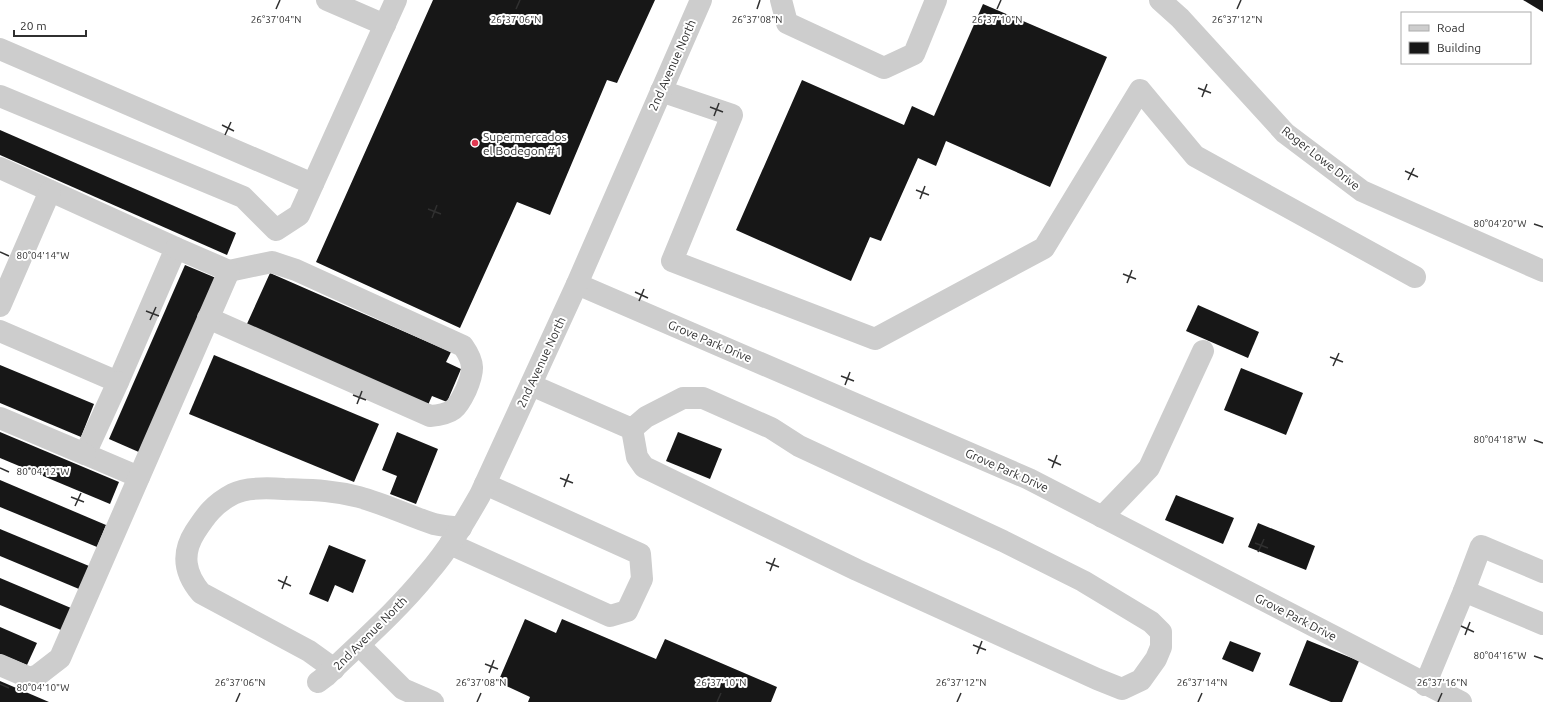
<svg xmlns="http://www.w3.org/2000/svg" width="1543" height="702" viewBox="0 0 1543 702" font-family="Ubuntu,sans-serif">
<rect width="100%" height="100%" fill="#fff"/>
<g fill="#171717">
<polygon points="433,0 655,0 617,83 607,80 550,215 517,202 460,328 316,262"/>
<polygon points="1523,0 1543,0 1543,12"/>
<polygon points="983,4 1107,57 1050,187 946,141 936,166 918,158 881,241 870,237 851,281 736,230 802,80 904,125 912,106 934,116"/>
<polygon points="0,130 236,233 227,255 0,155"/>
<polygon points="185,265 216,278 141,453 109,439"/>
<polygon points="270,273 451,352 446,362 461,369 447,402 432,396 428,405 246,326"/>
<polygon points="1198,305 1259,332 1248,358 1186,331"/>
<polygon points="214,355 379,424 354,482 189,414"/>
<polygon points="0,365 94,404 81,437 0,403"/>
<polygon points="1241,368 1303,393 1286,435 1224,410"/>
<polygon points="0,432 119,482 110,504 0,458"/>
<polygon points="397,432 438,449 416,504 390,494 397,476 382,470"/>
<polygon points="678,432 722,449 710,479 666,461"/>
<polygon points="0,480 106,525 97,547 0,507"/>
<polygon points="1176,495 1234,518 1223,544 1165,520"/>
<polygon points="1258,523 1315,546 1306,570 1248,547"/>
<polygon points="0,529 89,566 79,589 0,556"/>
<polygon points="329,545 366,560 353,593 335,585 328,602 309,594"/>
<polygon points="0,578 71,608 61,630 0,605"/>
<polygon points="525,619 556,633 562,619 656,659 665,639 777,687 771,702 528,702 530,697 498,682"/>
<polygon points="0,627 37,643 27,665 0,654"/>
<polygon points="1307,640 1359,661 1342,702 1331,702 1289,685"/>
<polygon points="1230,641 1261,653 1253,672 1222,659"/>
<polygon points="0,681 49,702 0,702"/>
</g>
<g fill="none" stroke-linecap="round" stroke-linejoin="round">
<g stroke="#cdcdcd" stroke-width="22">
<polyline points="327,0 385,25"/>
<polyline points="781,0 787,23 884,68 914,54 936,0"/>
<polyline points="1160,0 1180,18 1285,133 1362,191 1543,271"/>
<polyline points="0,49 313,184"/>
<polyline points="661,91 732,115 672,261 875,339 1044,248 1140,90 1195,156 1415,277"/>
<polyline points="0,96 243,197 276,230 299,215 396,0"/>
<polyline points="0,168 176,248 118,382 0,331"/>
<polyline points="577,284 1029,479 1461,702"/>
<polyline points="0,306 50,191"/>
<path d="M 208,318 L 430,416 C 453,414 457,409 466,390 C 474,371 475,363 463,346 L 296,270 L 272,262 L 229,271"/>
<polyline points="118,382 85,454 139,477"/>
<polyline points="531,385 632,429 646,417 683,398 703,398 771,428 799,446 1003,541 1083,581 1151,622 1161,632 1161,647 1156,659 1141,680 1122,689 1097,679 857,570 644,467 637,457 632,429"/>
<polyline points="0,418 85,454"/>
<polyline points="1102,517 1149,468 1203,351"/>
<polyline points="450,544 610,616 627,611 642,579 640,554 485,484"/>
<polyline points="1464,591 1481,546 1543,572"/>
<polyline points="359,645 403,689 433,702"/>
<polyline points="0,665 30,678 38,675 60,658 229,271 176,248"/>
<path d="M 334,669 L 309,651 L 201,593 C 185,574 181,554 195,532 C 206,515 214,504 233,494 C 246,487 270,488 284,489 C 311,490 333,490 359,497 C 385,504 409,516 434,524 C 443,526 452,527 461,528"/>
<path d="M 318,682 L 326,676 C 360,643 397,611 427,574 C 448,550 464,523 480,495 L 577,284 L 701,0"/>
<polyline points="1425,685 1464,591 1543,624"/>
</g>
</g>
<path fill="none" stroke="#303030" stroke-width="1.5" d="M 276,9 L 280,0M 516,9 L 520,0M 757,9 L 760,0M 997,9 L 1001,0M 1237,9 L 1241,0M 1198,88 L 1211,93M 1202,97 L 1207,84M 710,107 L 723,112M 714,116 L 719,103M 222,125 L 234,131M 225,135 L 231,122M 1405,171 L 1418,177M 1408,180 L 1414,168M 916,190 L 929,195M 920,199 L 925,186M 428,209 L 441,214M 432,218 L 437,205M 1534,224 L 1543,227M 0,252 L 9,256M 1123,274 L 1136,279M 1127,283 L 1132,270M 635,292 L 648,298M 639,301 L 644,289M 146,311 L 159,316M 150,320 L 156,307M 1330,357 L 1343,362M 1333,366 L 1339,353M 841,376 L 854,381M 845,385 L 850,372M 353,395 L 366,400M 357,404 L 362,391M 1534,440 L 1543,443M 1048,459 L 1061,465M 0,468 L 9,472M 1052,468 L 1057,455M 560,478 L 573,483M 564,487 L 569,474M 71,497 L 84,502M 75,506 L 81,493M 1255,543 L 1268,548M 1258,552 L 1264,539M 766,562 L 779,567M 770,571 L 775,558M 278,580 L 291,586M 282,589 L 287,576M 1461,626 L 1474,632M 1465,635 L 1470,622M 973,645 L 986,650M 977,654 L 982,641M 1534,656 L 1543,659M 485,664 L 498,669M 489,673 L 494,660M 0,684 L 9,688M 236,702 L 240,693M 477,702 L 481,693M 717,702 L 721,693M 957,702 L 961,693M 1198,702 L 1202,693M 1438,702 L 1442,693"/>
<circle fill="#e13952" stroke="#fff" stroke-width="1.5" cx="475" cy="143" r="4"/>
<g text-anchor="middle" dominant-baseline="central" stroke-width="4" stroke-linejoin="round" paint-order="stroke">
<g font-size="12" fill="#303030" stroke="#fff">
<text transform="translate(672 65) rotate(-66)">2nd Avenue North</text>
<text transform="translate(1321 158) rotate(38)">Roger Lowe Drive</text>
<text transform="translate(710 341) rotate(23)">Grove Park Drive</text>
<text transform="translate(541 362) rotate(-65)">2nd Avenue North</text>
<text transform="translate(1007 470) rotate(24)">Grove Park Drive</text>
<text transform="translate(1296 617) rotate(27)">Grove Park Drive</text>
<text transform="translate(370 633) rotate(-45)">2nd Avenue North</text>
</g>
<g font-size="12" fill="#303030" stroke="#fff" text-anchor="start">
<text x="483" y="136">Supermercados<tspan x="483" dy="14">el Bodegon #1</tspan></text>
</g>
</g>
<g font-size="10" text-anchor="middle" fill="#303030" stroke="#fff" stroke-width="4" stroke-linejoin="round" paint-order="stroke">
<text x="276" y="23">26°37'04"N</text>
<text x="516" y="23">26°37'06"N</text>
<text x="757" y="23">26°37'08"N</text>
<text x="997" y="23">26°37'10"N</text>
<text x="1237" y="23">26°37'12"N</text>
<text x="1500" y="227">80°04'20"W</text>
<text x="43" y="259">80°04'14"W</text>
<text x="1500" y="443">80°04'18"W</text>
<text x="43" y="475">80°04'12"W</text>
<text x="1500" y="659">80°04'16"W</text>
<text x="240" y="686">26°37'06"N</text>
<text x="481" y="686">26°37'08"N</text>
<text x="721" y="686">26°37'10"N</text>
<text x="961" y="686">26°37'12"N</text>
<text x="1202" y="686">26°37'14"N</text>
<text x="1442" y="686">26°37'16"N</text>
<text x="43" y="691">80°04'10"W</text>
</g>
<rect x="1401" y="12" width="130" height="52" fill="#ffffff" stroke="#acacac"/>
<rect x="1409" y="25" width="20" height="6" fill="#cdcdcd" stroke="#acacac"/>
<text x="1437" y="32" font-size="12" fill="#303030">Road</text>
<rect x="1409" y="42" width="20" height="12" fill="#171717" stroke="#acacac"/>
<text x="1437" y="52" font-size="12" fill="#303030">Building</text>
<path d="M14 30v6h72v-6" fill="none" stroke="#303030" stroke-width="2"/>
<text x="20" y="30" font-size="12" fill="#303030" stroke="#ffffff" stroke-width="3" paint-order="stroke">20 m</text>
</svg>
